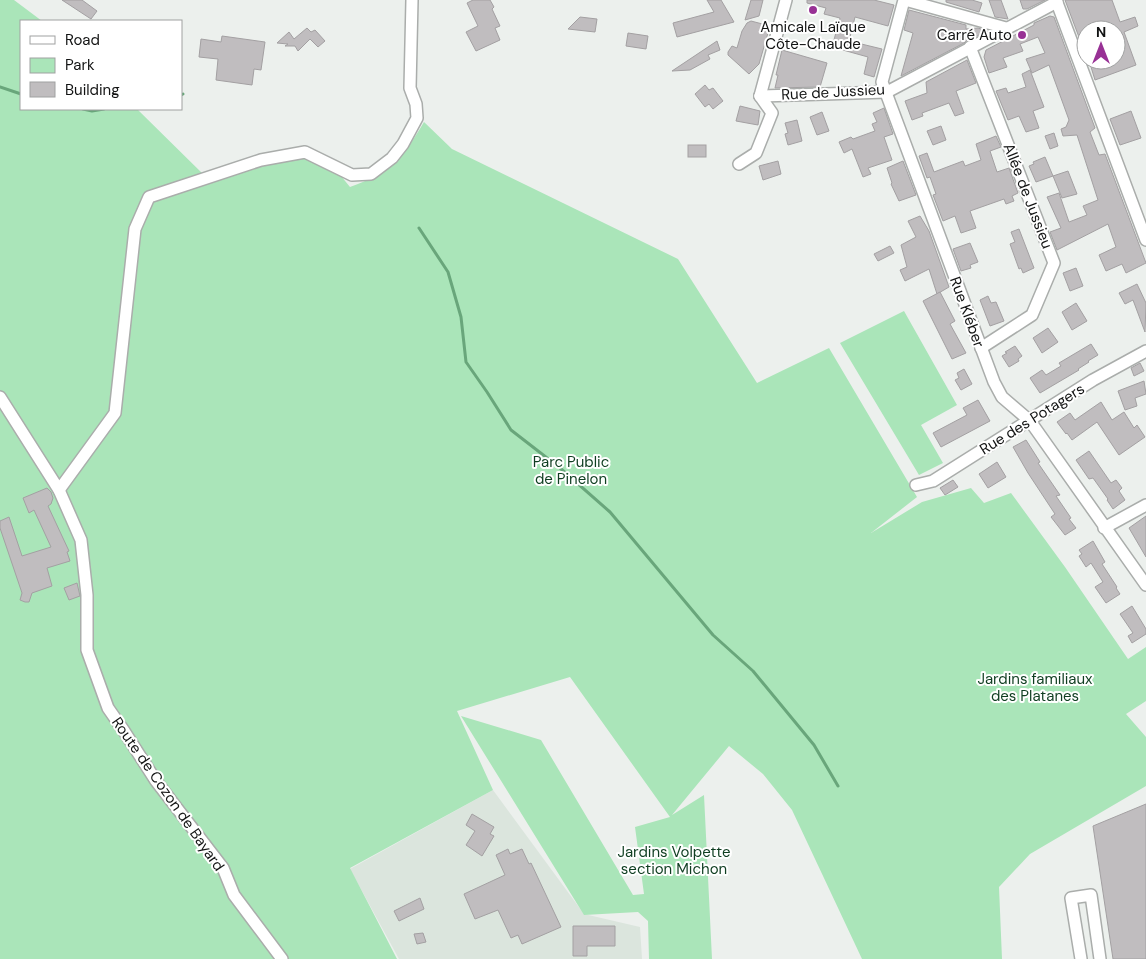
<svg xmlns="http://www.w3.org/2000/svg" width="1146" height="959" viewBox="0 0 1146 959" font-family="'DM Sans',sans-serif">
<rect width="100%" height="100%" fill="#ecf0ed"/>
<polygon fill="#dbe5dd" points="493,790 584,914 640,927 642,959 399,959 350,869"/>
<g fill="#aae5b9">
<path d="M 0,0 L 14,0 L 42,21 L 21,21 L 21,109 L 137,109 L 205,176 L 303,156 L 341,176 L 350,187 C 391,172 402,159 424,122 L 452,149 L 678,259 L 757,383 L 829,348 L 917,497 L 871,533 L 922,502 L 971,488 L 984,503 L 1011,493 L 1065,567 L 1128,659 L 1146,647 L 1146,701 L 1126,714 L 1146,737 L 1146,786 L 1030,854 L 999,887 L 1002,959 L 862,959 L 792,810 L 763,774 L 729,746 L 672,815 L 704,795 L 712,959 L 649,959 L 648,921 L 638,912 L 584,915 L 461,716 L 541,740 L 633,895 L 644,894 L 635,827 L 670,817 L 570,677 L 457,711 L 493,790 L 350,868 L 397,959 L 0,959 Z"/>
<polygon points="904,311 957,405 921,425 943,463 919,475 840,343"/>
</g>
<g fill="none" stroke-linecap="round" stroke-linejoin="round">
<g stroke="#69a67b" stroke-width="3">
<polyline points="0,87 21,94"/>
<polyline points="181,95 183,94"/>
<polyline points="83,109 92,111 104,109"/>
<polyline points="419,228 448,272 461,317 466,362 487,392 511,430 560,468 610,512 713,635 753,671 814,745 838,786"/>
</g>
</g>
<g fill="#c0bdbf" stroke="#a3a0a2">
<polygon points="62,0 82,0 97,11 91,19"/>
<polygon points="473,0 490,0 494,7 492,9 500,26 495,28 500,40 476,51 466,32 478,26 467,3"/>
<polygon points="707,0 721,0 734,22 677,37 673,23 714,12"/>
<polygon points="751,0 763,0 759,16 745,20"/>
<polygon points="807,0 874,0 894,5 888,26 855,17 849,41 882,49 874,77 864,74 868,57 832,47 840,18 824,14 826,8 807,3"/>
<polygon points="946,0 972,0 982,3 979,12 946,2"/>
<polygon points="989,0 1001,0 1008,19 995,17"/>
<polygon points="1020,0 1045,0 1027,9 1023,9"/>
<polygon points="1065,0 1112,0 1120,22 1135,17 1138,26 1124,32 1136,65 1095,80 1091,67 1109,60 1116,60 1116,30 1086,30 1085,53"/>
<polygon points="909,10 966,25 966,29 978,28 987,31 977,36 967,37 967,40 964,43 901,76 913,33 904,30"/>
<polygon points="1050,16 1054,17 1095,128 1090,132 1099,155 1105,154 1146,263 1126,273 1122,264 1106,271 1099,255 1116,247 1108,224 1057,250 1050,232 1061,228 1047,197 1059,193 1069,222 1087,215 1083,206 1098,200 1077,135 1063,136 1061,129 1066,127 1069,120 1049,65 1032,73 1026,59 1045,53 1038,37 1020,44 1023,51 1003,58 1007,67 989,73 984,57 986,50 1034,25 1034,23"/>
<polygon points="580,17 597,19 595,32 568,29"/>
<polygon points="751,21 770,26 759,64 749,74 728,55 728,52 732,46 737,48 742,31 747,23"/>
<polygon points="307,28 311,32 315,30 325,41 318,47 310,39 298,51 295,46 285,46 288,44 277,43 289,32 294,39"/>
<polygon points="628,33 648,36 646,49 626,46"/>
<polygon points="222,36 265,42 261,70 254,69 252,85 216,80 218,59 199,57 201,39 221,42"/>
<polygon points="717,41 720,50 708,55 710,59 690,70 672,71"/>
<polygon points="782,50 827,63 820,87 775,88 778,75 776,75"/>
<polygon points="967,60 976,83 956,91 964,113 955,116 949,103 922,113 923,116 912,120 905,101 927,93 926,82"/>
<polygon points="1030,70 1044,107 1033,111 1039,128 1026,132 1019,116 1008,120 996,91 1006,88 1008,93 1026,87 1022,74"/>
<polygon points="705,85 709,90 713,88 723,101 713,109 709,104 705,107 695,94"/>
<polygon points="740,106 760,111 758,125 736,121"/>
<polygon points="884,108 893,134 884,137 892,160 868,168 871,174 863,177 852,149 844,153 839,142 851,137 853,139 875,131 872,124 877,122 873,113"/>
<polygon points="1131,111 1141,138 1120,145 1110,119"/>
<polygon points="822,112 829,131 817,135 810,117"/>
<polygon points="797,120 802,141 788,145 785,134 788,133 785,123"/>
<polygon points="941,126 946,140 933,145 927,131"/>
<polygon points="1054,133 1058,146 1050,149 1045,136"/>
<polygon points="996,136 1001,147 990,151 997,172 1009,168 1018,193 1012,196 1014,201 1006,204 1004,199 970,211 976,228 961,233 955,216 943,221 933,195 936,194 930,177 927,178 919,156 927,153 934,172 963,161 965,166 981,160 976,144"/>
<rect x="688" y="145" width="18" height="12"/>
<polygon points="1045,157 1053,176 1036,182 1029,166 1034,164 1033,162"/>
<polygon points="778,161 781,174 763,180 759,166"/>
<polygon points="903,161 916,195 899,201 891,184 892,183 887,168"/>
<polygon points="1068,171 1077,194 1062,198 1053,176"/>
<polygon points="920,216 929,231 949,287 937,294 929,269 905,281 900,270 907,267 901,245 916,237 908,221"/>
<polygon points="1019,229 1034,268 1023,273 1021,268 1019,269 1010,244 1015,242 1011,232"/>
<polygon points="970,243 978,262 970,265 971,268 961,271 953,249"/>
<polygon points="890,246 894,253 878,261 874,254"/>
<polygon points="1076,268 1083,286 1070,291 1063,273"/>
<polygon points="1137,284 1146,303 1145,332 1133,300 1125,304 1119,293"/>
<polygon points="940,292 955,321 950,324 966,353 952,359 923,301"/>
<polygon points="988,296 991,303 996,302 1004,321 990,326 980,300"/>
<polygon points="1076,303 1087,321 1072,330 1062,312"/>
<polygon points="1048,328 1058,342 1042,353 1033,338"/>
<polygon points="1091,344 1098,355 1088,361 1089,362 1078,369 1079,370 1040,393 1030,378 1042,370 1046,375 1061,366 1059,363"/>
<polygon points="1015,346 1022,356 1018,359 1019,361 1009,367 1002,356 1007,353 1005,352"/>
<polygon points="1140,363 1144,371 1134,376 1131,368"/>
<polygon points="964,369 972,384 961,390 955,380 959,378 957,373"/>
<polygon points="1144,381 1146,394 1135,398 1137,406 1125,410 1118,391"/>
<polygon points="978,400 990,421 941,447 933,433 967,415 963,408"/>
<polygon points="1101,402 1112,420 1124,412 1134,428 1137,425 1145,437 1119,455 1097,422 1072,440 1067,433 1066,434 1057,422 1070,413 1075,420"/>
<polygon points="1026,440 1040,462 1038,463 1060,495 1056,496 1071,518 1069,519 1076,528 1065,535 1051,517 1055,514 1028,473 1013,447"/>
<polygon points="1089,451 1111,483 1116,480 1122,488 1119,491 1125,500 1113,509 1107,500 1108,499 1093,478 1089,479 1076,460"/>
<polygon points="997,462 1006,477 988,488 979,474"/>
<polygon points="953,480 958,487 945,495 940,488"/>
<polygon points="47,488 51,492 53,498 51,504 48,506 69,551 67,552 70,561 47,568 52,586 32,593 29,602 25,602 20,600 22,593 0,528 0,521 9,517 22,556 51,547 34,510 29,513 23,498"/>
<polygon points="1146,516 1146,557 1129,528"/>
<polygon points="1093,541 1105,562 1102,564 1117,587 1116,588 1120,594 1106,603 1095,587 1103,582 1091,563 1086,567 1079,556 1082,554 1079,550"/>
<polygon points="77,583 80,596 69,600 64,588"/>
<polygon points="1132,606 1146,629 1146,634 1132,643 1128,636 1133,633 1120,614"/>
<polygon points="1146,804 1146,959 1113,959 1093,826"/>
<polygon points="472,814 494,827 490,834 494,836 482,856 466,845 475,831 466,825"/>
<polygon points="508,849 510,854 522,849 529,864 531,863 561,927 522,944 518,935 511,938 498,910 475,919 464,894 505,875 496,855"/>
<polygon points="420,898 424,909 399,921 394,911"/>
<polygon points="573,926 615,926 615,946 587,946 587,956 573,956"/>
<polygon points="423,933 426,942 417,944 414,934"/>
</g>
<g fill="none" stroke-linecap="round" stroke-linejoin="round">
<g stroke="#aaadab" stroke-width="14">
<g id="minor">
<polyline points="904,0 882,82 994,382 1002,397 1030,421 1146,585"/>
<polyline points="905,0 1006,28"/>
<polyline points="1056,0 1146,240"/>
<polyline points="970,47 1054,263 1032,315 981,348"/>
<polyline points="760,96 887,92 1057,2"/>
<polyline points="760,96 786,0"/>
<polyline points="739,164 756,153 772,113 760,96"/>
<polyline points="0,397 59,490 81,540 87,595 87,650 108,708 124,731 156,781 223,868 234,895 282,959"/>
<polyline points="916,485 933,481 1093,380 1146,351"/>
<polyline points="59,490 115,413 135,229 149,197 261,160 305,152 352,175 371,174 392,158 403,144 417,118 416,104 410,88 412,0"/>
<polyline points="1104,528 1146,505"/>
<polyline points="1081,959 1071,898 1091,895 1100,959"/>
</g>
</g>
<use href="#minor" stroke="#fff" stroke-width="11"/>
</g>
<g fill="#983195" stroke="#fff" stroke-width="2">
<circle cx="813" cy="10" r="5"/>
<circle cx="1022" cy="35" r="5"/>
</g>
<g text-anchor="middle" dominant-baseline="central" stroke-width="4" stroke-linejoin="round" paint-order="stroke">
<g font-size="15" fill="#121313" stroke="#fff">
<text x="813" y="27">Amicale Laïque<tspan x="813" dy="17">Côte-Chaude</tspan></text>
<text x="1012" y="35" text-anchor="end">Carré Auto</text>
</g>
<g font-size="15" fill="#121313" stroke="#fff">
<text transform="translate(833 92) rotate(-3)">Rue de Jussieu</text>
<text transform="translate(1028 196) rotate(69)">Allée de Jussieu</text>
<text transform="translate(967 312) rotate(70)">Rue Kléber</text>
<text transform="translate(1032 419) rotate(-32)">Rue des Potagers</text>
<text transform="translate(168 794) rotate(55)">Route de Cozon de Bayard</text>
</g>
<g font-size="15" fill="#0f3e21" stroke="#fff">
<text x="571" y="462">Parc Public<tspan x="571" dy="17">de Pinelon</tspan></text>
<text x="1035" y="679">Jardins familiaux<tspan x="1035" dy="17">des Platanes</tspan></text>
<text x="674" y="852">Jardins Volpette<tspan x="674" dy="17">section Michon</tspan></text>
</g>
</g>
<rect x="20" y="20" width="162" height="90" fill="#ffffff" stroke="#a0a1a1"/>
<rect x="30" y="36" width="25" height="8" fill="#ffffff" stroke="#a0a1a1"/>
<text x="65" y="45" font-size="15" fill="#121313">Road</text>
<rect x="30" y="58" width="25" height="15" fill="#aae5b9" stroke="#a0a1a1"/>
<text x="65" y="70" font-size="15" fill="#121313">Park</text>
<rect x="30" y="82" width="25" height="15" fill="#c0bdbf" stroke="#a0a1a1"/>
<text x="65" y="95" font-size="15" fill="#121313">Building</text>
<g transform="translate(1101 45)"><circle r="24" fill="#ffffff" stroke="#a0a1a1"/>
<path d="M0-4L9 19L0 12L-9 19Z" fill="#983195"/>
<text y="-8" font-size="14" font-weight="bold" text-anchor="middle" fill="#121313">N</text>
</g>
</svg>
